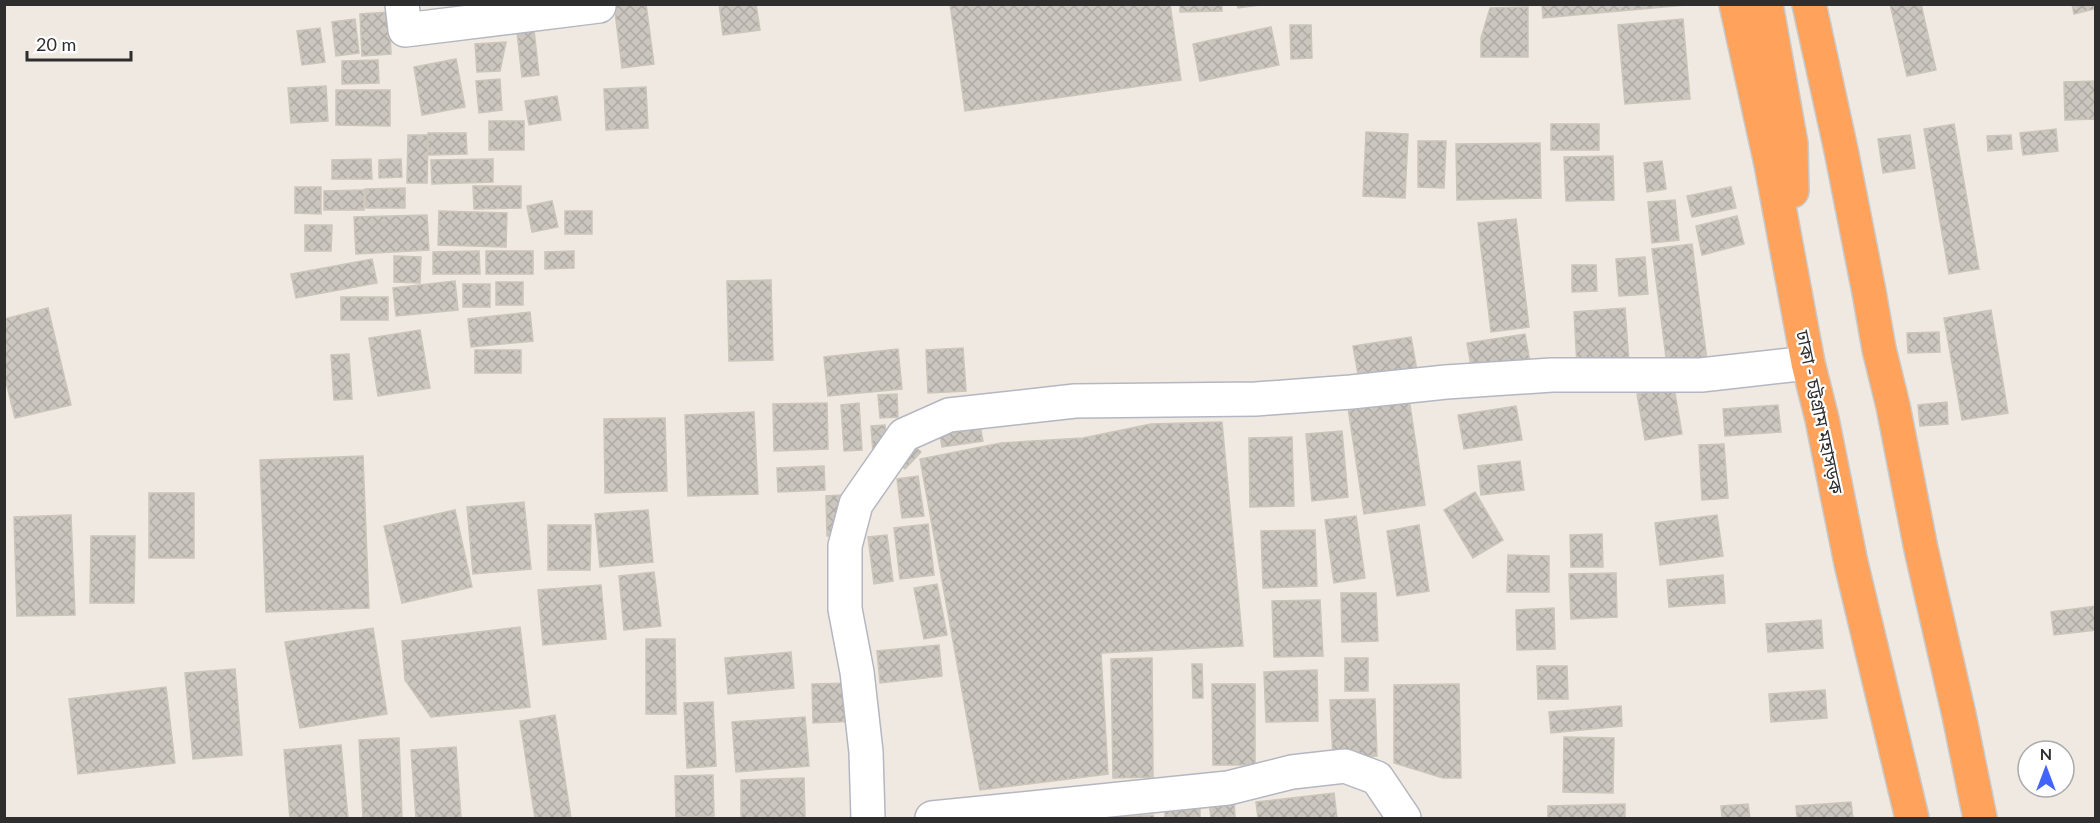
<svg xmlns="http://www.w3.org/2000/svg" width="2100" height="823" viewBox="0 0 2100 823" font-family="Lato,'Noto Sans Bengali',sans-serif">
<defs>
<pattern id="building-cross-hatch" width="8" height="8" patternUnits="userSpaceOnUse" patternTransform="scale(1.5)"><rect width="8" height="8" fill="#cbc7bf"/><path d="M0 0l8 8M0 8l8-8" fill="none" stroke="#afaba4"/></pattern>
</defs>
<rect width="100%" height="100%" fill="#efe9e1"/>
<g fill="url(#building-cross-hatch)" stroke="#cbc5ba" stroke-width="1.5">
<polygon points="614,4 646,4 654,64 622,68"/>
<polygon points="719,4 756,4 760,30 723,35"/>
<polygon points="950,4 1170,4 1181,80 965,111"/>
<polygon points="1180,4 1222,4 1222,11 1180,12"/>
<polygon points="1237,4 1268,4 1238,8"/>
<polygon points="1542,4 1685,4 1685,5 1543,18"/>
<polygon points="1890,4 1921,4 1936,70 1907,76"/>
<polygon points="2072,4 2093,4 2094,9 2074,14"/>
<polygon points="1528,7 1528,57 1481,57 1481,38 1490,8"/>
<polygon points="389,12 391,54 362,56 360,14"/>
<polygon points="355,19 359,53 336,56 332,22"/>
<polygon points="1683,19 1690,99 1625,104 1618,25"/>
<polygon points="1290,25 1311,25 1312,58 1291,59"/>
<polygon points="1271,27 1279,65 1200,81 1193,44"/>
<polygon points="320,28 325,62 302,65 297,31"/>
<polygon points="534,30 539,75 522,77 517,32"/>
<polygon points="506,42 500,71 477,72 475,44"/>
<polygon points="456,59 465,107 422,115 414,67"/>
<polygon points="378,60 379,83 342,84 342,61"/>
<polygon points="500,79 502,110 479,113 476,81"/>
<polygon points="2096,81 2096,119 2065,120 2064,82"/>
<polygon points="326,86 328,121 291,123 288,88"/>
<polygon points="646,87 648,128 606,130 604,89"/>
<polygon points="336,90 390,90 390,126 336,125"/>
<polygon points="557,96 561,120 529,125 525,101"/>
<rect x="489" y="121" width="35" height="29"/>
<rect x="1551" y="124" width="48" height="26"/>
<polygon points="1954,124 1979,269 1949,274 1924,129"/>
<polygon points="2056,129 2058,151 2023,155 2020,133"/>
<polygon points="1366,132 1408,134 1405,198 1363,196"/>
<polygon points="428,133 466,133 467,154 428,155"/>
<polygon points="408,135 428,135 427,183 407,183"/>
<polygon points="1910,135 1915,168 1883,173 1878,139"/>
<polygon points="2011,135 2012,149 1988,151 1987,136"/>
<polygon points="1418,141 1446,141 1444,188 1418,187"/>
<polygon points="1540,143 1541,198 1457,200 1456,144"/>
<polygon points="1613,156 1614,200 1566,201 1564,157"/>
<polygon points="371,159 372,179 332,179 332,160"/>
<polygon points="401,159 402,177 379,178 379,160"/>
<polygon points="493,159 493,182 432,184 431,160"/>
<polygon points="1662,161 1666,189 1647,192 1644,163"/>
<polygon points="473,186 521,186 521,208 474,209"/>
<polygon points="295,187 321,187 321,214 295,213"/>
<polygon points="1731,187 1736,208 1692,217 1687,196"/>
<polygon points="405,188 405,208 366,208 365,189"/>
<polygon points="364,190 364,210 324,210 324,191"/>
<polygon points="1675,200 1679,240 1652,243 1648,202"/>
<polygon points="552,201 558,227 532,232 527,206"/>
<polygon points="439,211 507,213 506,247 438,245"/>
<rect x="565" y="211" width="27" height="23"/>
<polygon points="427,215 429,250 356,254 354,217"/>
<polygon points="1737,216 1744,244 1702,255 1696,226"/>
<polygon points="1516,219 1529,327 1491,332 1478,223"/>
<polygon points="305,225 332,225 331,251 305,251"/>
<polygon points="1692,244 1707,360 1667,365 1652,249"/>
<polygon points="479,251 480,274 433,274 433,252"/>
<rect x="486" y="251" width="47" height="23"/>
<polygon points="574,251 574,268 545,269 545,252"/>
<polygon points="394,256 421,257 420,283 394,282"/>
<polygon points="1645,257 1648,294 1619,296 1616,259"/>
<polygon points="372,259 377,283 296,298 291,274"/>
<polygon points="1572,265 1596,265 1597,291 1572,292"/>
<polygon points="771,280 773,360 729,361 727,281"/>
<polygon points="455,281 458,310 396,316 393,288"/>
<rect x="496" y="282" width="27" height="23"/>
<rect x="463" y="284" width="27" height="23"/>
<rect x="341" y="297" width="47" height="23"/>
<polygon points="48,308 71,405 15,418 4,374 4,319"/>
<polygon points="1625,308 1629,362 1577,365 1574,312"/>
<polygon points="1991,310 2008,413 1962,420 1944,318"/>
<polygon points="530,312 533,341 471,347 468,319"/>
<polygon points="420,330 430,388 378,396 369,338"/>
<polygon points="1939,332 1940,352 1908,353 1907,333"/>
<polygon points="1525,334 1531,368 1473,377 1467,343"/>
<polygon points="1411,337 1417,371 1359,380 1353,346"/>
<polygon points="963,348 966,391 928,393 926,350"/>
<polygon points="898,349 902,389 828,396 824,357"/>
<rect x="475" y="350" width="46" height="23"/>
<polygon points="349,354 352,399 334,400 331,355"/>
<polygon points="1674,388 1682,434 1645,440 1637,394"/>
<polygon points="1408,392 1425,505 1364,514 1347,401"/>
<polygon points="897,394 898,417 880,418 878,395"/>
<polygon points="1947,402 1948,424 1920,426 1918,405"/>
<polygon points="827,403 828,449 774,451 773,404"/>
<polygon points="859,403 862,450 844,451 841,405"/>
<polygon points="1778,405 1781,432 1725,436 1723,409"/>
<polygon points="1516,406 1522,440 1464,449 1458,415"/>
<polygon points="754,412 758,494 688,496 685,415"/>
<polygon points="665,418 667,491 605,493 604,419"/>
<polygon points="979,421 983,441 942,447 939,428"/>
<polygon points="1222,422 1243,646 1101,653 1108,774 980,790 920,459 1001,443 1083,438 1151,424"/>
<polygon points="885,425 888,450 873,452 871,426"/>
<polygon points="1342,431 1348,497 1312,501 1306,434"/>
<polygon points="1292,437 1294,506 1250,507 1249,438"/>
<polygon points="907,439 921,452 905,469 891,456"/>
<polygon points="1724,444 1728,498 1702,500 1699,445"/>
<polygon points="363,456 369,608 266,612 260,460"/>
<polygon points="1520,461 1524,490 1481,495 1478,466"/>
<polygon points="824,466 825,490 778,492 777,468"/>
<polygon points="918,476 924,516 902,518 897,479"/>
<polygon points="1475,492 1503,540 1473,558 1444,510"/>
<rect x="149" y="493" width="45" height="65"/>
<polygon points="842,495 844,536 827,536 826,496"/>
<polygon points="524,502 531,569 473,574 467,507"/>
<polygon points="455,510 472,587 402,603 384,526"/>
<polygon points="648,510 653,562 600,567 595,514"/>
<polygon points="71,515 75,615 17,616 14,517"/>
<polygon points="1717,515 1723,556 1660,565 1655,523"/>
<polygon points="1356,516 1365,578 1334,583 1325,520"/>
<polygon points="928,524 934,575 900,579 894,528"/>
<polygon points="548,525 591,525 590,570 548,570"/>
<polygon points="1419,525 1429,591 1397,596 1387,531"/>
<polygon points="1315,530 1317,586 1263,588 1261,531"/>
<polygon points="1602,534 1603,567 1571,567 1570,535"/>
<polygon points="887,535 893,581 874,584 868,537"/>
<polygon points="91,536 135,536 134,603 90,603"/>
<polygon points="1508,555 1549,556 1549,592 1507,592"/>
<polygon points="654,572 661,626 624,630 619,576"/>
<polygon points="1616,573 1617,617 1571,619 1569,574"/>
<polygon points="1723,575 1725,603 1669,607 1667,580"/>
<polygon points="937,584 947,635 924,639 914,588"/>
<polygon points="601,585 606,639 543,645 538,590"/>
<polygon points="1341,593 1376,593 1378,641 1342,642"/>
<polygon points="1320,600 1323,656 1274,657 1272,601"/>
<polygon points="2096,606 2096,630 2054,635 2051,612"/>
<polygon points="1554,608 1555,649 1517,650 1516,610"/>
<polygon points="1821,620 1823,648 1768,652 1766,624"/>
<polygon points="520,627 530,707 431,717 405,680 402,641"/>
<polygon points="373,628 387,714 300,728 285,642"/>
<polygon points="646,639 675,639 676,714 646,714"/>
<polygon points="939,645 942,676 880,683 877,651"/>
<polygon points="791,652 794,688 728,694 725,658"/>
<polygon points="1152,658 1153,777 1113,778 1111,659"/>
<rect x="1345" y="658" width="23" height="33"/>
<polygon points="1192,664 1202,664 1203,698 1193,698"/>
<polygon points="1537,666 1567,666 1568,699 1538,699"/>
<polygon points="235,669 242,755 193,759 185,673"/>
<polygon points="1317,670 1318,721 1266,722 1264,672"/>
<polygon points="856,683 858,721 813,723 812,684"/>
<polygon points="1212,684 1255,684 1255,765 1213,765"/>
<polygon points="1459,684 1461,778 1443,778 1394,763 1394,685"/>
<polygon points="166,687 175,763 78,774 69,699"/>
<polygon points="1825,690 1827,718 1771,722 1769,694"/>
<polygon points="1375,699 1377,756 1333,758 1330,700"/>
<polygon points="713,702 716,766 687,768 684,703"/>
<polygon points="1621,706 1622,726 1551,733 1549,712"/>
<polygon points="555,715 571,818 535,818 520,721"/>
<polygon points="805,717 809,766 736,772 732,722"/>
<polygon points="1564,737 1614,738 1613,793 1563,792"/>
<polygon points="399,738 402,818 363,818 359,740"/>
<polygon points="341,745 348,818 290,818 284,750"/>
<polygon points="456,747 461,818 416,818 411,750"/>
<polygon points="713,775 714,816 676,817 675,776"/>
<polygon points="804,778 805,817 741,818 741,780"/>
<polygon points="1334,793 1337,818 1258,818 1256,802"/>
<polygon points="1234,799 1235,818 1211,818 1209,801"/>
<polygon points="1200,802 1200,818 1165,818 1165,803"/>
<polygon points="1851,802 1853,818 1797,818 1796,806"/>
<polygon points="1625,804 1625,818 1548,818 1548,806"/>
<polygon points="1748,804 1750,818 1722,818 1721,806"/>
<polygon points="1153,815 1154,818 1108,818"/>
</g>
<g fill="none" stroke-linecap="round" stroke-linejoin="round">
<g stroke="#b4b7c1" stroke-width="36">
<g id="minor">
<polyline points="402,4 405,30 599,6"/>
<polyline points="868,818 866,752 857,672 845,609 845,546 856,504 904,435 949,415 1075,401 1256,399 1351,392 1446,382 1552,375 1701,375 1808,363"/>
<polyline points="932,818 1228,788 1292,772 1345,766 1377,778 1404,818"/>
</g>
</g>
<g stroke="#c9c9c9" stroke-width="36">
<g id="highway">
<polyline points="1736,4 1771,164 1808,363 1822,419 1851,563 1912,818"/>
<polyline points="1766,4 1791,144 1792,191"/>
<polyline points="1809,4 1841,150 1869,292 1879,349 1893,406 1921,549 1959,715 1980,818"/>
</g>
</g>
<use href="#minor" stroke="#fff" stroke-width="33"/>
<use href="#highway" stroke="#ffa35c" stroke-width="33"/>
</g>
<g text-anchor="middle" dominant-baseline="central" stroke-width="4.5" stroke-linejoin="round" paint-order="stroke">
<g font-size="18" fill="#2e2e2e" stroke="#fff">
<text transform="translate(1820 412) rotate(78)">ঢাকা - চট্টগ্রাম মহাসড়ক</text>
</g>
</g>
<rect width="2100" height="823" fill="none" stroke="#2e2e2e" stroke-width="12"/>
<g transform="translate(2046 769)"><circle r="28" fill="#ffffff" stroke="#ababab" stroke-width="1.5"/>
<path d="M0-4.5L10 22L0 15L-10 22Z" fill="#4264fb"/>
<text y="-9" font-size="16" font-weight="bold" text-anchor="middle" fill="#2e2e2e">N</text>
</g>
<path d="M27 51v9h104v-9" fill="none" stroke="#2e2e2e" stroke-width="3"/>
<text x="36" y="51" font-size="18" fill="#2e2e2e" stroke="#ffffff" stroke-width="4.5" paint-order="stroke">20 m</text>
</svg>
